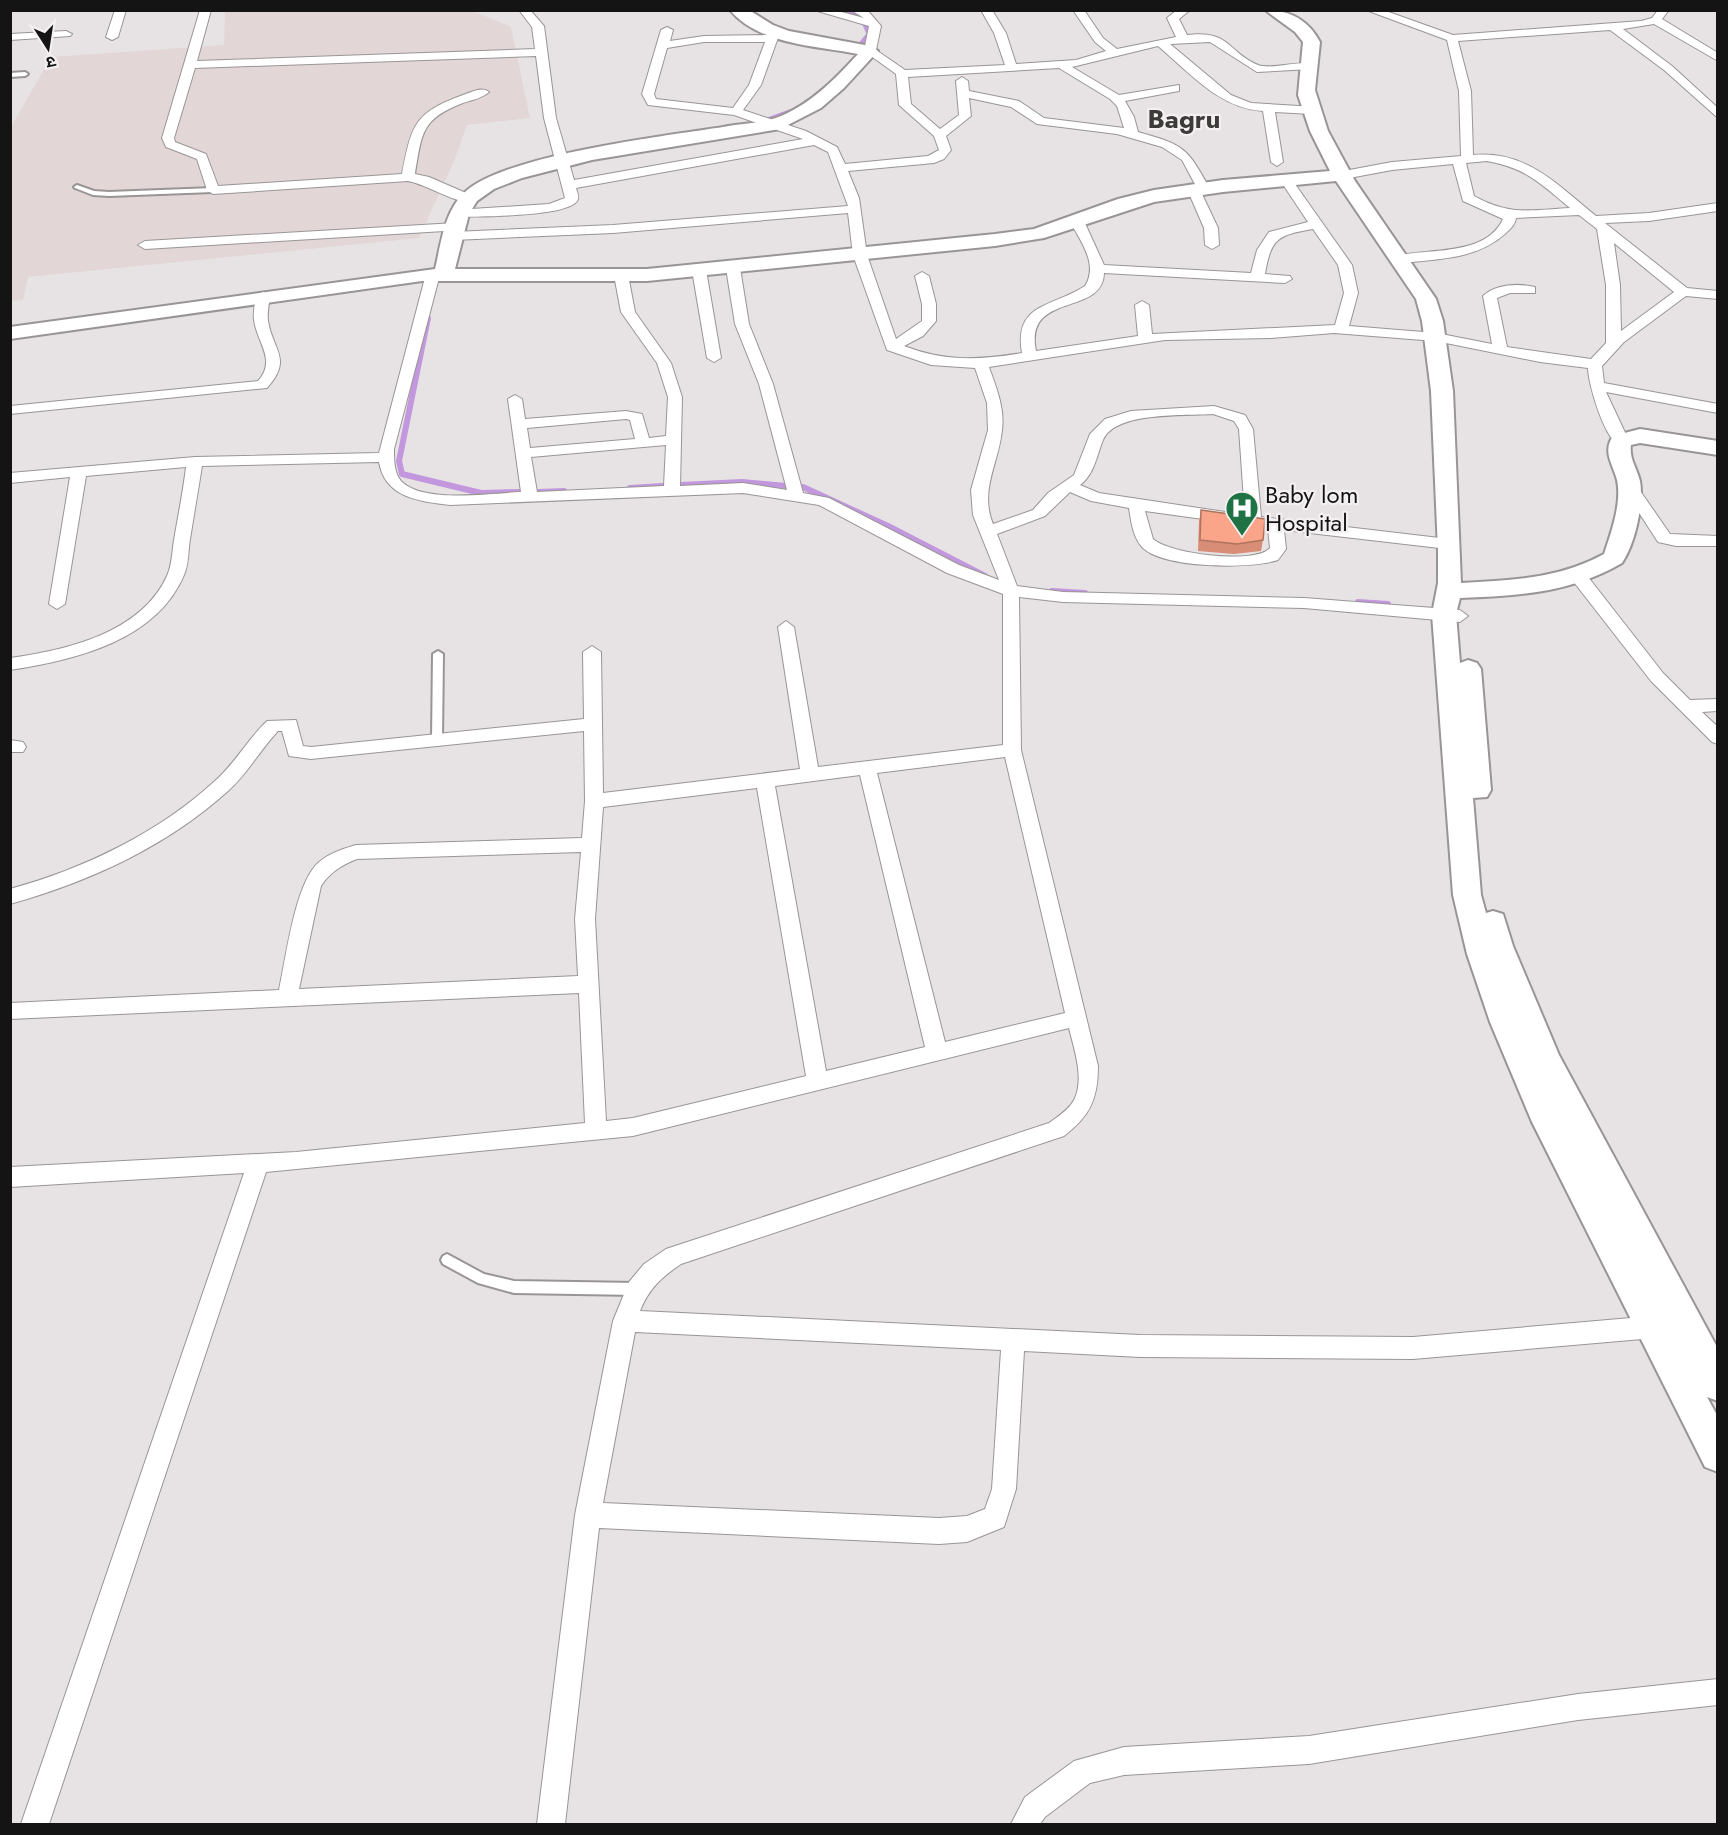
<svg xmlns="http://www.w3.org/2000/svg" width="1728" height="1835" viewBox="0 0 1728 1835" font-family="Jost,'Noto Sans Devanagari',sans-serif">
<rect width="100%" height="100%" fill="#e7e3e4"/>
<polygon fill="#e3d6d7" points="225,11 473,11 511,27 530,118 467,125 454,161 419,238 28,277 23,300 11,301 11,127 51,57 224,45"/>
<g fill="none" stroke-linecap="round" stroke-linejoin="round">
<g stroke="#c297dd" stroke-width="4.5">
<polyline points="834,10 855,15"/>
<polyline points="860,45 869,34 865,25"/>
<polyline points="769,119 800,108"/>
</g>
<g stroke="#c297dd" stroke-width="6">
<polyline points="428,318 399,461 402,474 481,493 523,492"/>
<polyline points="681,485 742,482 786,486"/>
<polyline points="803,487 888,526 985,576"/>
<polyline points="630,488 662,486"/>
<polyline points="539,492 564,491"/>
<polyline points="1052,591 1085,593"/>
<polyline points="1358,602 1388,604"/>
</g>
<g stroke="#999595" stroke-width="4">
<g id="lane">
<polygon points="10,73 25,72 28,74 25,76 10,77"/>
<polygon points="77,185 94,191 109,192 213,188 216,190 213,192 109,196 93,195 75,188 74,187"/>
<polygon points="438,651 443,654 442,740 437,743 432,740 433,654"/>
<polygon points="447,1254 484,1274 514,1281 637,1283 641,1285 643,1289 641,1293 637,1295 514,1293 478,1283 443,1264 441,1260 443,1256"/>
</g>
</g>
<g stroke="#999595" stroke-width="2">
<g id="street">
<polygon points="115,10 126,10 118,37 112,40 106,37"/>
<path d="M 200,10 L 211,10 L 197,61 L 535,49 L 532,27 L 519,10 L 530,10 L 544,26 L 556,118 L 574,180 L 803,139 L 734,115 L 648,105 L 642,94 L 661,30 L 667,27 L 673,30 L 670,41 L 704,36 L 767,35 L 770,30 L 778,30 L 780,32 L 761,85 L 743,110 L 806,131 L 837,147 L 845,164 L 928,156 L 939,150 L 934,136 L 899,105 L 896,74 L 864,51 L 869,26 L 814,10 L 834,10 L 864,18 L 851,10 L 868,11 L 881,26 L 876,50 L 905,70 L 1005,65 L 994,33 L 981,10 L 992,10 L 1006,33 L 1016,64 L 1076,60 L 1106,51 L 1095,42 L 1073,10 L 1084,10 L 1103,38 L 1117,49 L 1176,37 L 1167,18 L 1177,10 L 1190,10 L 1179,19 L 1187,35 C 1231,30 1227,52 1258,65 C 1272,70 1299,60 1315,64 L 1317,66 L 1311,69 L 1257,72 L 1210,42 L 1170,44 L 1231,95 L 1251,103 L 1316,107 L 1316,113 L 1312,114 L 1275,112 L 1283,162 L 1277,166 L 1271,162 L 1263,111 C 1220,109 1189,72 1158,46 L 1072,67 L 1119,95 L 1179,85 L 1179,91 L 1125,101 L 1134,117 L 1138,132 C 1184,145 1187,147 1210,189 L 1201,192 L 1218,228 L 1219,245 L 1212,249 L 1205,245 L 1204,228 L 1188,191 L 1197,188 L 1182,160 L 1162,147 L 1117,134 L 1037,124 L 1011,107 L 969,98 L 971,116 L 946,136 L 951,150 L 944,159 L 934,163 L 848,171 L 859,198 L 867,255 L 896,339 L 922,321 L 922,304 L 915,276 L 922,272 L 929,276 L 936,304 L 936,321 L 923,336 L 904,346 C 946,362 978,360 1022,353 C 1013,303 1053,307 1085,286 C 1099,264 1080,241 1070,221 L 1072,218 L 1077,217 L 1084,221 L 1104,265 L 1251,273 L 1257,250 L 1269,232 L 1308,222 L 1280,180 L 1286,176 L 1290,177 L 1352,265 L 1358,293 L 1349,326 L 1436,333 L 1492,344 L 1483,296 C 1495,284 1519,283 1535,287 L 1535,293 L 1510,293 L 1497,298 L 1507,347 L 1591,359 L 1606,343 L 1606,285 L 1597,229 L 1579,215 L 1516,218 C 1515,225 1511,228 1506,233 C 1476,260 1438,259 1400,263 L 1395,262 L 1395,256 C 1427,248 1486,257 1503,219 L 1463,201 L 1453,164 L 1392,170 L 1344,179 L 1338,175 L 1344,171 L 1392,162 L 1461,156 L 1459,91 L 1447,40 L 1366,10 L 1383,10 L 1453,35 L 1641,21 L 1652,18 L 1658,10 L 1669,10 L 1662,19 L 1718,53 L 1718,61 L 1654,24 L 1623,29 L 1672,66 L 1718,108 L 1718,118 L 1664,70 L 1610,30 L 1458,41 L 1471,91 L 1473,155 C 1527,150 1557,185 1596,216 L 1649,213 L 1718,203 L 1718,211 L 1649,221 L 1605,223 L 1687,288 L 1718,291 L 1718,299 L 1686,296 L 1624,342 L 1602,366 L 1604,383 L 1718,404 L 1718,413 L 1606,392 L 1629,441 L 1621,446 C 1605,442 1588,383 1588,368 L 1540,362 L 1436,341 L 1334,333 L 1271,338 L 1165,340 L 989,367 C 996,387 1005,408 1002,430 C 999,463 979,490 993,524 L 1033,510 L 1048,493 L 1074,475 L 1090,434 L 1105,419 L 1131,411 L 1214,406 L 1245,415 L 1253,429 L 1261,517 L 1448,539 L 1456,544 L 1448,549 L 1284,530 L 1286,549 L 1278,560 C 1251,569 1163,569 1142,547 C 1133,537 1131,521 1129,508 L 1091,501 L 1070,492 L 1045,516 L 997,534 L 1017,586 L 1063,592 L 1304,598 L 1460,610 L 1468,616 L 1460,622 L 1304,608 L 1063,602 L 1019,597 L 1021,750 L 1098,1066 C 1098,1099 1090,1116 1064,1136 L 681,1264 C 662,1277 649,1288 640,1311 L 1140,1335 L 1413,1337 L 1654,1316 L 1662,1319 L 1666,1327 L 1662,1335 L 1654,1338 L 1413,1359 L 1140,1357 L 1024,1351 L 1016,1489 L 1004,1527 L 967,1542 L 939,1544 L 599,1528 L 565,1824 L 537,1824 L 575,1515 L 613,1321 L 629,1282 L 644,1264 L 666,1249 L 1049,1123 C 1057,1117 1069,1110 1074,1100 C 1085,1079 1074,1049 1069,1028 L 633,1136 L 266,1172 L 49,1824 L 21,1824 L 244,1173 L 10,1187 L 10,1167 L 296,1152 L 585,1123 L 579,993 L 10,1019 L 10,1003 L 279,990 C 286,958 295,884 318,863 C 329,853 343,849 356,845 L 582,838 L 585,801 L 584,731 L 311,759 L 289,756 L 282,731 L 278,731 C 260,750 248,773 228,791 C 167,846 89,882 10,904 L 10,889 C 84,869 160,832 216,780 C 236,762 248,739 267,721 L 296,720 L 303,746 L 311,747 L 584,719 L 583,652 L 592,646 L 601,652 L 603,793 L 800,769 L 778,627 L 786,621 L 794,627 L 818,767 L 1003,745 L 1003,594 L 947,573 L 819,505 L 743,493 L 450,505 C 419,501 385,498 379,462 L 202,466 C 198,491 194,515 190,539 C 188,551 189,564 184,575 C 156,641 75,660 10,670 L 10,658 C 67,650 141,633 167,576 C 172,565 172,552 174,540 C 178,516 183,492 186,467 L 86,476 L 65,604 L 57,609 L 49,604 L 70,477 L 10,483 L 10,473 L 195,457 L 379,453 L 426,274 L 433,270 L 440,274 L 394,449 C 394,459 394,473 401,481 C 423,504 492,493 521,492 L 508,399 L 515,395 L 522,399 L 525,419 L 626,411 L 642,414 L 649,438 L 666,436 L 668,397 L 657,363 L 621,312 L 614,275 L 621,271 L 628,275 L 635,312 L 671,363 L 682,397 L 680,486 L 743,483 L 787,490 L 759,384 L 735,324 L 726,268 L 733,264 L 740,268 L 749,324 L 773,384 L 803,493 L 829,498 L 959,565 L 999,580 L 973,515 L 971,490 L 988,430 L 987,403 L 975,368 L 931,365 L 887,350 L 853,255 L 848,213 L 613,233 L 453,240 L 446,236 L 453,232 L 613,225 L 848,206 L 828,152 L 814,145 L 576,188 C 577,192 580,197 577,201 C 566,217 482,216 461,217 L 456,216 L 456,210 L 549,204 L 565,198 L 544,118 L 536,56 L 195,68 L 174,138 L 175,142 L 206,154 L 218,186 L 402,174 C 412,124 414,113 463,95 C 472,92 482,86 489,92 C 483,98 472,100 463,103 C 421,119 422,133 415,174 L 429,177 L 473,196 L 473,202 C 458,205 426,184 408,181 L 213,194 L 207,190 L 197,159 L 166,147 L 162,138 ZM 704,42 L 765,42 L 749,85 L 733,108 L 656,99 L 654,94 L 667,48 ZM 1059,68 L 1110,99 L 1117,106 L 1124,128 L 1044,118 L 1019,101 L 969,91 L 968,81 L 962,77 L 956,81 L 959,115 L 940,129 L 911,104 L 908,77 ZM 1487,161 C 1526,168 1540,183 1570,208 C 1531,210 1510,216 1474,196 L 1466,163 ZM 1313,229 L 1338,265 L 1344,293 L 1335,325 L 1152,334 L 1149,305 L 1142,301 L 1135,305 L 1138,336 L 1036,351 C 1024,291 1103,317 1104,273 L 1285,283 L 1292,279 L 1290,276 L 1265,274 C 1271,238 1278,235 1313,229 ZM 1614,243 L 1674,292 L 1621,331 L 1620,285 ZM 1213,414 L 1234,421 L 1239,429 L 1245,515 L 1099,493 L 1080,485 C 1094,475 1097,455 1103,440 C 1115,411 1186,416 1213,414 ZM 626,419 L 630,420 L 635,439 L 530,448 L 527,428 ZM 666,445 L 664,486 L 537,492 L 531,457 ZM 1145,511 L 1268,528 L 1270,548 C 1256,565 1169,554 1153,539 ZM 1005,757 L 1065,1013 L 945,1042 L 877,773 ZM 860,775 L 925,1047 L 826,1071 L 775,786 ZM 757,788 L 806,1076 L 633,1118 L 606,1121 L 595,919 L 603,807 ZM 581,852 L 575,919 L 578,976 L 299,989 L 321,886 C 330,872 342,865 357,859 ZM 635,1332 L 1001,1350 L 992,1489 L 985,1509 L 967,1516 L 939,1518 L 603,1503 Z"/>
<polygon points="66,31 72,34 70,36 10,40 10,34"/>
<polygon points="456,223 463,227 461,230 145,249 138,245 145,241"/>
<polygon points="699,266 706,270 721,358 714,362 707,358 692,270"/>
<path d="M 263,292 L 270,296 C 269,304 267,312 268,321 C 273,351 293,359 267,388 L 10,414 L 10,406 L 258,381 C 277,360 257,343 254,320 C 253,312 255,304 256,296 Z"/>
<polygon points="1629,480 1634,482 1670,534 1718,536 1718,546 1676,546 1658,542 1621,485"/>
<polygon points="1579,572 1585,573 1663,673 1690,700 1718,699 1718,711 1702,712 1718,727 1718,744 1712,742 1651,681 1573,581 1571,577"/>
<polygon points="10,740 23,742 26,747 23,752 10,752"/>
<polygon points="1718,1679 1718,1705 1578,1720 1309,1764 1124,1775 1090,1783 1045,1817 1040,1824 1011,1824 1025,1797 1074,1761 1124,1747 1309,1736 1578,1694"/>
</g>
</g>
<g stroke="#999595" stroke-width="4">
<path id="secondary" d="M 730,10 L 749,10 L 773,25 L 789,31 L 870,46 L 878,51 L 844,88 L 821,108 L 780,129 L 592,160 L 522,178 L 494,189 L 477,201 L 469,214 L 455,269 L 647,269 L 995,234 L 1034,229 L 1118,199 L 1154,190 L 1223,180 L 1330,171 L 1310,131 L 1298,95 L 1303,42 L 1295,32 L 1265,10 C 1289,10 1308,19 1320,42 L 1315,90 L 1328,131 L 1355,181 L 1436,299 L 1443,321 L 1453,391 L 1461,583 C 1512,580 1559,579 1604,554 C 1611,533 1622,503 1617,480 C 1613,464 1602,452 1613,436 L 1640,429 L 1718,441 L 1718,455 L 1640,443 L 1631,445 C 1629,459 1637,468 1640,481 C 1644,504 1635,544 1622,563 C 1571,593 1517,596 1460,598 L 1456,614 L 1460,663 L 1468,660 L 1477,663 L 1481,669 L 1491,790 L 1487,797 L 1473,798 L 1481,895 L 1486,913 L 1493,911 L 1503,914 L 1513,946 L 1559,1055 L 1718,1349 L 1718,1401 L 1707,1397 L 1718,1417 L 1718,1472 L 1705,1467 L 1532,1122 L 1490,1022 L 1467,954 L 1453,895 L 1432,614 L 1438,583 L 1438,550 L 1431,391 L 1422,321 L 1416,299 L 1336,181 L 1223,192 L 1154,202 L 1044,238 L 995,246 L 647,281 L 422,281 L 10,339 L 10,327 L 435,269 C 441,244 444,212 464,193 C 503,155 665,136 723,127 C 742,123 762,124 781,116 C 812,103 836,78 858,54 C 818,46 759,45 730,10 Z"/>
</g>
<use href="#lane" fill="#fff" fill-rule="evenodd"/>
<use href="#street" fill="#fff" fill-rule="evenodd"/>
<use href="#secondary" fill="#fff" fill-rule="evenodd"/>
</g>
<polygon fill="#d78d76" points="1201,510 1263,540 1261,551 1234,554 1198,551 1199,521"/>
<polygon fill="#faa489" stroke="#af7360" stroke-width="1.5" points="1201,510 1265,519 1263,540 1237,544 1200,540"/>
<defs>
<g id="hospital-pin" transform="scale(1.725)"><path d="M0 17L-7.5 6A9.5 9.5 0 1 1 7.5 6Z" fill="#1e7244" stroke="#f4f0f1"/><path d="M-5-5h3v3.5h4V-5h3V5h-3V1.5h-4V5h-3Z" fill="#fff"/></g>
</defs>
<g fill-rule="evenodd">
<use href="#hospital-pin" x="1242" y="508"/>
</g>
<g text-anchor="middle" dominant-baseline="central" stroke-width="4.5" stroke-linejoin="round" paint-order="stroke">
<g font-size="24" fill="#151414" stroke="#f4f0f1" text-anchor="start">
<text x="1265" y="494">Baby lom<tspan x="1265" dy="28">Hospital</tspan></text>
</g>
<g font-size="26" font-weight="bold" fill="#3d3a3a" stroke="#f4f0f1">
<text x="1184" y="119">Bagru</text>
</g>
</g>
<rect width="1728" height="1835" fill="none" stroke="#151414" stroke-width="24"/>
<g transform="translate(48 48) rotate(168)" stroke="#f4f0f1" stroke-width="4.5" paint-order="stroke">
<path d="M0-4.5L10 22L0 15L-10 22Z" fill="#151414"/>
<text y="-9" font-size="16" font-weight="bold" text-anchor="middle" fill="#151414">उ</text>
</g>
</svg>
